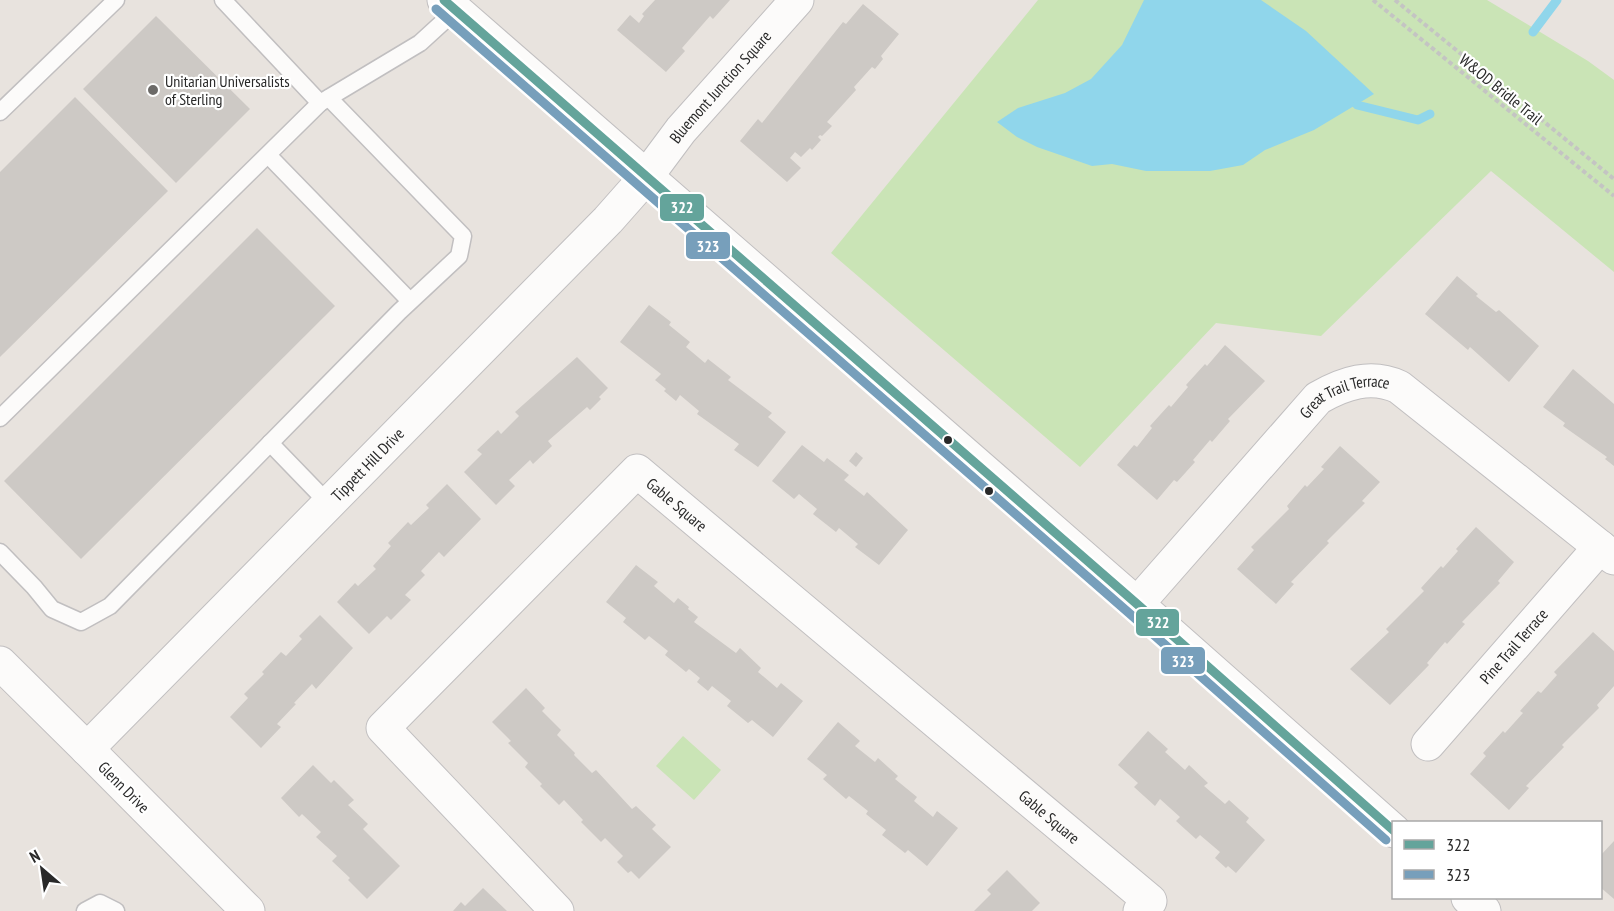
<svg xmlns="http://www.w3.org/2000/svg" width="1614" height="911" viewBox="0 0 1614 911" font-family="'PT Sans Narrow',sans-serif">
<rect width="100%" height="100%" fill="#e8e3de"/>
<g fill="#cae4b6">
<polygon points="1038,0 1487,0 1588,61 1614,80 1614,272 1491,171 1321,336 1216,323 1080,467 831,253"/>
<polygon points="683,736 721,770 694,800 656,766"/>
</g>
<polygon fill="#90d6eb" points="1144,0 1261,0 1306,31 1374,94 1314,130 1265,150 1243,165 1210,171 1146,171 1112,164 1092,166 1037,147 1017,137 997,122 1018,108 1065,93 1091,79 1122,45"/>
<g fill="none" stroke-linecap="round" stroke-linejoin="round">
<g stroke="#90d6eb" stroke-width="9">
<polyline points="1533,32 1557,0"/>
<polyline points="1357,105 1418,120 1430,114"/>
</g>
</g>
<g fill="#cdc9c5">
<polygon points="655,0 730,0 713,19 710,16 682,48 685,51 666,72 617,30 630,15 639,23 644,16 642,14"/>
<polygon points="863,4 899,34 881,56 883,59 875,69 872,67 854,87 856,90 827,122 832,126 822,136 820,135 818,137 821,140 812,150 810,148 801,157 795,152 790,158 801,168 787,182 740,141 758,119 762,123 843,22 846,24"/>
<polygon points="156,16 250,109 176,183 83,89"/>
<polygon points="75,97 168,191 0,357 0,172"/>
<polygon points="257,228 335,306 81,559 4,481"/>
<polygon points="1457,276 1478,294 1476,296 1496,312 1499,310 1539,346 1509,382 1470,347 1468,350 1425,314"/>
<polygon points="649,305 671,322 669,325 690,342 686,347 705,363 708,359 731,377 728,380 772,413 768,417 786,432 758,467 734,450 739,444 697,414 699,411 680,395 676,401 664,391 666,389 655,380 661,374 620,342"/>
<polygon points="1225,345 1265,381 1228,419 1230,421 1212,442 1210,440 1193,460 1195,462 1177,482 1174,480 1157,500 1117,465 1134,445 1137,447 1152,428 1150,426 1169,405 1171,407 1188,387 1186,385 1205,364 1207,366"/>
<polygon points="577,357 608,388 599,397 601,399 590,410 587,407 548,441 552,446 533,464 530,460 509,480 515,486 496,505 464,472 482,454 477,450 498,430 501,434 519,416 515,412"/>
<polygon points="1573,369 1614,404 1614,466 1605,459 1607,457 1563,426 1565,423 1543,407"/>
<polygon points="802,445 824,462 827,458 849,475 844,480 864,496 867,492 908,530 879,565 855,547 858,544 839,528 836,532 813,514 817,509 799,494 794,499 772,481"/>
<polygon points="1340,446 1380,482 1362,501 1365,503 1327,541 1329,543 1291,582 1294,584 1276,604 1237,569 1254,550 1251,547 1289,509 1287,506 1305,485 1307,487 1324,469 1321,467"/>
<polygon points="856,452 863,458 856,467 849,461"/>
<polygon points="447,484 481,519 444,557 439,552 421,571 425,575 405,595 411,600 391,620 387,616 369,634 337,602 355,583 358,586 376,569 373,566 391,546 388,543 408,522 411,525 429,508 426,505"/>
<polygon points="1476,527 1514,562 1498,581 1500,583 1462,622 1465,624 1447,644 1445,642 1427,663 1429,665 1390,705 1350,669 1389,632 1386,629 1424,591 1421,588 1441,566 1443,568 1458,551 1456,549"/>
<polygon points="636,565 658,582 654,586 674,603 678,598 689,607 688,609 698,617 694,622 736,653 740,648 761,668 758,672 777,688 781,683 803,701 773,737 752,720 748,723 727,706 731,701 712,686 708,691 697,682 700,678 689,669 686,672 665,655 668,651 649,636 645,640 623,622 626,618 606,602"/>
<polygon points="320,615 353,648 316,689 312,684 294,703 296,704 277,724 281,727 261,748 230,717 248,698 244,694 264,674 262,672 281,652 286,656 302,639 299,636"/>
<polygon points="1593,632 1614,651 1614,686 1597,705 1599,708 1562,745 1564,747 1526,786 1529,788 1509,810 1470,774 1486,756 1483,753 1503,731 1505,733 1523,713 1520,711 1538,691 1541,693 1557,675 1554,672"/>
<polygon points="526,688 545,708 542,711 561,730 557,735 575,753 574,755 592,773 596,770 632,809 636,806 656,825 652,829 671,847 639,879 631,871 628,873 617,862 623,856 605,838 601,842 581,822 583,820 564,800 559,805 540,786 542,784 525,767 528,763 508,743 511,741 492,722"/>
<polygon points="838,722 860,741 855,746 875,762 878,758 898,776 895,779 917,797 914,801 933,817 937,811 958,828 927,866 908,850 905,853 882,835 886,830 866,814 868,811 849,796 846,799 823,779 827,775 807,759"/>
<polygon points="1148,731 1168,749 1165,752 1185,770 1189,765 1208,783 1204,786 1225,804 1229,800 1249,818 1246,822 1265,840 1236,873 1228,866 1226,868 1215,858 1220,852 1200,835 1196,839 1176,821 1180,817 1160,799 1155,806 1134,787 1138,783 1118,765"/>
<polygon points="313,765 331,783 334,780 354,800 348,805 368,824 363,829 400,866 367,899 348,880 350,878 332,861 337,856 316,837 321,832 302,814 299,817 281,798"/>
<polygon points="1614,841 1614,899 1600,887 1600,856"/>
<polygon points="1007,870 1040,903 1032,911 974,911 991,894 987,890"/>
<polygon points="483,888 507,911 453,911 461,902 465,906"/>
</g>
<g fill="none" stroke-linecap="round" stroke-linejoin="round">
<g stroke="#c1bfc0" stroke-width="19">
<g id="lane">
<polyline points="223,0 320,103"/>
<polyline points="0,112 116,0"/>
<polyline points="268,155 410,301"/>
<polyline points="0,418 320,103 420,43 455,11"/>
<polyline points="270,443 329,504"/>
<polyline points="0,552 34,587 52,609 81,622 110,606 399,312 459,256 463,236 329,98"/>
<polyline points="85,911 100,903 116,911"/>
</g>
</g>
<g stroke="#c1bfc0" stroke-width="35">
<g id="street">
<path id="s1" d="M 646,177 L 681,130 L 797,0"/>
<path id="s2" d="M 1137,604 L 1318,398 C 1344,383 1371,374 1399,387 L 1614,558"/>
<polyline points="0,663 87,749"/>
<path id="s3" d="M 1428,744 L 1600,547"/>
<path id="s4" d="M 557,911 L 383,728 L 637,471 L 1150,901 L 1140,911"/>
</g>
</g>
<g stroke="#c1bfc0" stroke-width="35">
<g id="secondary">
<polyline points="444,0 1137,604 1394,831"/>
<polyline points="1468,898 1484,911"/>
<path id="s5" d="M 248,911 L 87,749 L 608,220 L 646,177"/>
</g>
</g>
<g stroke="#c4c4c3" stroke-width="4" stroke-dasharray="4.5 3" stroke-linecap="butt">
<polyline points="1373,0 1614,196"/>
<polyline points="1395,0 1614,179"/>
</g>
<use href="#lane" stroke="#fcfbfa" stroke-width="16"/>
<use href="#street" stroke="#fcfbfa" stroke-width="33"/>
<use href="#secondary" stroke="#fcfbfa" stroke-width="33"/>
<g stroke="#fff" stroke-width="14">
<polyline id="bus-1" points="444,0 1137,604 1394,831"/>
</g>
<g stroke="#fff" stroke-width="14">
<polyline id="bus-2" points="436,9 1129,613 1386,840"/>
</g>
<use href="#bus-1" stroke="#64a49b" stroke-width="9"/>
<use href="#bus-2" stroke="#779fbb" stroke-width="9"/>
</g>
<circle fill="#6c6a68" stroke="#fff" stroke-width="2" cx="153" cy="90" r="6"/>
<g fill="#292929" stroke="#fff" stroke-width="2">
<circle cx="948" cy="440" r="5"/>
<circle cx="989" cy="491" r="5"/>
</g>
<g text-anchor="middle" dominant-baseline="central" stroke-width="4.5" stroke-linejoin="round" paint-order="stroke">
<g font-size="16" fill="#292929" stroke="#fff" text-anchor="start">
<text x="165" y="81">Unitarian Universalists<tspan x="165" dy="18">of Sterling</tspan></text>
</g>
<g font-size="16" fill="#292929" stroke="#fff">
<text stroke="none"><textPath href="#s1" startOffset="117">Bluemont Junction Square</textPath></text>
<text transform="translate(1501 89) rotate(39)">W&amp;OD Bridle Trail</text>
<text stroke="none"><textPath href="#s2" startOffset="300">Great Trail Terrace</textPath></text>
<text stroke="none"><textPath href="#s5" startOffset="628">Tippett Hill Drive</textPath></text>
<text stroke="none"><textPath href="#s4" startOffset="666">Gable Square</textPath></text>
<text stroke="none"><textPath href="#s3" startOffset="130">Pine Trail Terrace</textPath></text>
<text transform="translate(124 787) rotate(45)">Glenn Drive</text>
<text stroke="none"><textPath href="#s4" startOffset="1152">Gable Square</textPath></text>
</g>
</g>
<g stroke="#fff" stroke-width="2">
<rect x="659" y="193" width="46" height="29" rx="6" fill="#64a49b"/>
<rect x="685" y="231" width="46" height="29" rx="6" fill="#779fbb"/>
<rect x="1135" y="608" width="45" height="29" rx="6" fill="#64a49b"/>
<rect x="1160" y="646" width="46" height="29" rx="6" fill="#779fbb"/>
</g>
<g font-size="16" text-anchor="middle" font-weight="bold" fill="#fff">
<text x="682" y="213">322</text>
<text x="708" y="252">323</text>
<text x="1158" y="628">322</text>
<text x="1183" y="667">323</text>
</g>
<rect x="1392" y="821" width="210" height="78" fill="#ffffff" stroke="#a9a9a9" stroke-width="1.5"/>
<rect x="1404" y="840" width="30" height="9" fill="#64a49b" stroke="#a9a9a9" stroke-width="1.5"/>
<text x="1446" y="851" font-size="18" fill="#292929">322</text>
<rect x="1404" y="870" width="30" height="9" fill="#779fbb" stroke="#a9a9a9" stroke-width="1.5"/>
<text x="1446" y="881" font-size="18" fill="#292929">323</text>
<g transform="translate(42 869) rotate(331)" stroke="#ffffff" stroke-width="4.5" paint-order="stroke">
<path d="M0-4.5L10 22L0 15L-10 22Z" fill="#292929"/>
<text y="-9" font-size="16" font-weight="bold" text-anchor="middle" fill="#292929">N</text>
</g>
</svg>
